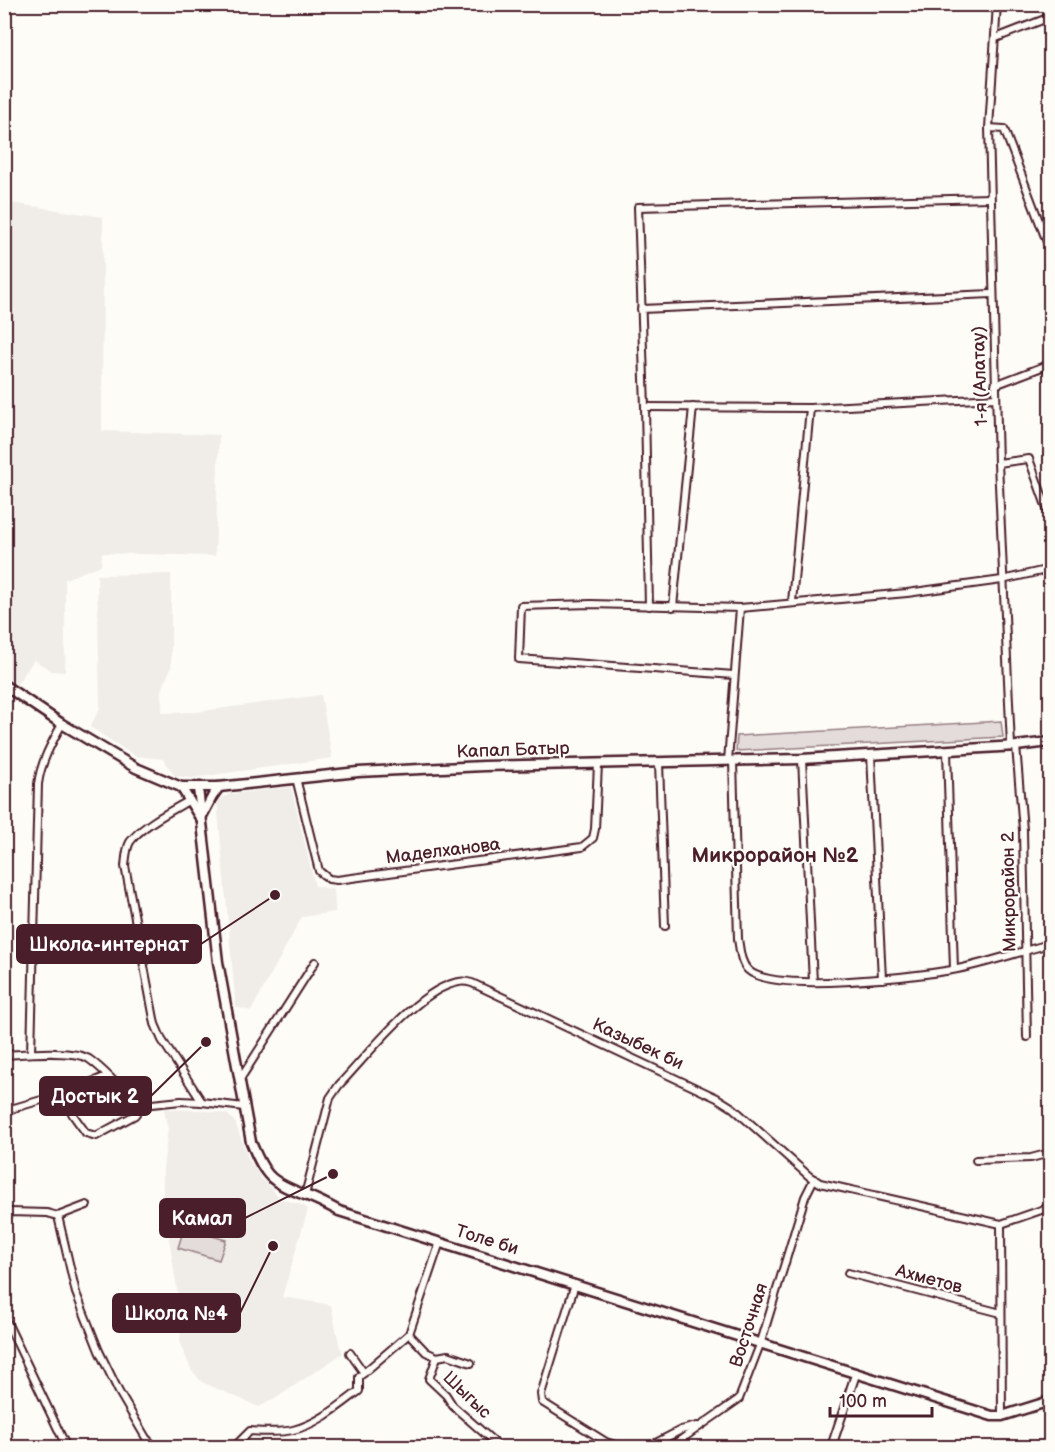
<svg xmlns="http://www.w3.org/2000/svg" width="1055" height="1452" viewBox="0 0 1055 1452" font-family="'Balsamiq Sans',sans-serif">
<rect width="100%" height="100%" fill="#fdfcf7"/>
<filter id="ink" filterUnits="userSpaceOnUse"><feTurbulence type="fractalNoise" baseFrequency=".0167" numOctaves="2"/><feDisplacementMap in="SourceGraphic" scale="12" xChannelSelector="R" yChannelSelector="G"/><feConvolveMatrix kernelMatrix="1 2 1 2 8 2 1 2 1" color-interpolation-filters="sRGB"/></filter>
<g filter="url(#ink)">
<g fill="#f0ece8">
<polygon points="4,202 103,217 102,431 219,435 215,556 102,553 101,565 65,579 65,672 52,671 34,660 17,684 4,675"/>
<polygon points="171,574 171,667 162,690 162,713 196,712 321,695 332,758 192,778 175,776 163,759 135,756 90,727 100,708 97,575"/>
<polygon points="291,787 315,886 334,890 335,912 302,917 251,1011 236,1007 217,801 230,794"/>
<polygon points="164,1109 200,1110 227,1114 235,1122 248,1158 261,1178 281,1199 302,1205 308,1209 282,1297 331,1305 339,1344 343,1353 276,1398 259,1407 202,1382 192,1371 180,1344 181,1332 172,1311 179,1301 163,1201 163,1169 168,1129"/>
</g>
<g fill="#e3dcda" stroke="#967e82" stroke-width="1.5">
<polygon points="1001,721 1003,737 736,751 737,736"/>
<polygon points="184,1228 226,1240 219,1260 178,1248"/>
</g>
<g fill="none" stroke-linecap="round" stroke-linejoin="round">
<g stroke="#4a1f2b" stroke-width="10">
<g id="minor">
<polyline points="997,4 989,128 998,463 1011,746"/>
<polyline points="996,38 1050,17"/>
<polyline points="989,128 1004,129 1050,250"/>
<polyline points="641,309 992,294"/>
<polyline points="995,385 1050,364"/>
<polyline points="645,407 810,408 996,398"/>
<polyline points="998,463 1029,459 1050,517"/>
<polyline points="792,602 810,408"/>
<polyline points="649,606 645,407 638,207 990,198"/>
<polyline points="673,607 693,407"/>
<polyline points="734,675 519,659 521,606 591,604 740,608 907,593 1002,580 1050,569"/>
<polyline points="1016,746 1023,830 1027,1037"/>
<polyline points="947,751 954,969"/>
<polyline points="871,755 882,979"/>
<polyline points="802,759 813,982"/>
<polyline points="728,761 740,608"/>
<path d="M 733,761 L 738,939 C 740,949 740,962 748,970 C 773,994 916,976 952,970 C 985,964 1018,952 1050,944"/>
<polyline points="659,763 665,926"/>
<polyline points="296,778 319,871 329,879 337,880 582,847 593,838 595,829 598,764"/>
<path d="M 190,800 C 173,810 141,826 130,842 C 126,849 126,858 125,866 L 155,1024 L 162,1040 L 202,1102"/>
<path d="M 31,1053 L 38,784 C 41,762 51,744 62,724"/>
<path d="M 4,1055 C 23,1054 74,1049 89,1059 C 106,1071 120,1088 134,1102 L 142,1105 L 181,1101 L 202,1102 L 244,1107"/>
<polyline points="239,1081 315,962"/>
<polyline points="62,1094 73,1115 86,1133 96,1136 135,1115 142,1105"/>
<polyline points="4,1111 62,1094 107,1076"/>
<polyline points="976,1160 1031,1158 1050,1153"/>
<path d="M 305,1195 L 330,1098 L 339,1085 C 367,1056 419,988 459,982 C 463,981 468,982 472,983 L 717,1098 L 733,1108 L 809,1176 L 820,1183 L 1001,1224 L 1050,1207"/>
<polyline points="4,1215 10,1212 47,1213 58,1216 87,1205"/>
<polyline points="58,1216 76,1293 99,1351 119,1392 146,1438 156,1448"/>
<polyline points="1001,1224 1002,1416"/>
<polyline points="848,1273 1001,1313"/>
<polyline points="575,1284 541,1394 542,1402 606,1442 624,1448"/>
<polyline points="4,1316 67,1448"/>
<polyline points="409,1334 426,1352 437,1357 448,1355 471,1363"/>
<polyline points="350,1353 364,1373"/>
<polyline points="437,1357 429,1379 446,1395 453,1406 501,1448"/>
<path d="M 233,1448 L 250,1431 C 264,1432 280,1433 293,1430 C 318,1424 339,1406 359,1391 L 359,1377 L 409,1334 L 440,1242"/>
<polyline points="639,1448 648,1447 681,1430 697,1426"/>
<polyline points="669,1448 739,1399 761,1342 805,1197 814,1179"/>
</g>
</g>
<g stroke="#4a1f2b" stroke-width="11">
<polyline id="tertiary" points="831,1448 856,1373"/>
</g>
<g stroke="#4a1f2b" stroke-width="13">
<g id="secondary">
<polyline points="4,685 62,724 136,768 181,787 219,787 358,772 484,766 802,759 1016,746 1050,742"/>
<polyline points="181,787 199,816"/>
<path d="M 198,788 L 218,962 L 251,1142 C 265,1177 271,1182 305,1195 C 317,1199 328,1205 339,1211 L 992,1416 L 1002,1416 L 1050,1401"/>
<polyline points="201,818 212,797 219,787"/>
</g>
</g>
<use href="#minor" stroke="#fdfcf7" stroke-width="6"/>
<use href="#tertiary" stroke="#fdfcf7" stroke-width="7"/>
<use href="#secondary" stroke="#fdfcf7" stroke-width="8"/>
</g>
</g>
<g text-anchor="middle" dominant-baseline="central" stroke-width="4.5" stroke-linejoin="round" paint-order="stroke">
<g font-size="18" fill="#4a1f2b" stroke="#fdfcf7">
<text transform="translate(980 376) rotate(-92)">1-я (Алатау)</text>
<text transform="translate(513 750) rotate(-2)">Капал Батыр</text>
<text transform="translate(443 851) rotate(-7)">Маделханова</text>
<text transform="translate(1009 892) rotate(-91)">Микрорайон 2</text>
<text transform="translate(638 1044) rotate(25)">Казыбек би</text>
<text transform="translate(487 1240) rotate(17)">Толе би</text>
<text transform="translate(929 1279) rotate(15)">Ахметов</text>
<text transform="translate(749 1325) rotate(-72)">Восточная</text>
<text transform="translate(467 1395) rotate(44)">Шыгыс</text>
</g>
<g font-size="21" font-weight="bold" fill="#4a1f2b" stroke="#fdfcf7">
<text x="775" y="855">Микрорайон №2</text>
</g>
</g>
<path fill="none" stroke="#4a1f2b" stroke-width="2" d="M275 895L201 944M206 1042L151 1096M333 1174L245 1218M273 1246L240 1313"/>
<g fill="#4a1f2b" stroke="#fdfcf7" stroke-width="2">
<circle cx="275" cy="895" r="6"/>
<circle cx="206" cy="1042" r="6"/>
<circle cx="333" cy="1174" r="6"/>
<circle cx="273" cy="1246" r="6"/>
</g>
<g fill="#4a1f2b" stroke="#4a1f2b" stroke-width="2">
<rect x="17" y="925" width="184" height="38" rx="6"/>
<rect x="40" y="1077" width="111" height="38" rx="6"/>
<rect x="160" y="1199" width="85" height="38" rx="6"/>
<rect x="113" y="1294" width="127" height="38" rx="6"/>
</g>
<g font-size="20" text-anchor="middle" font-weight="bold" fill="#fff">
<text x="109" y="951">Школа-интернат</text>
<text x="95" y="1103">Достык 2</text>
<text x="202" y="1225">Камал</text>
<text x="176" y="1320">Школа №4</text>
</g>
<rect width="1055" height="1452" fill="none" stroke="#fdfcf7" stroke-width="24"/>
<rect x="12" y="12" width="1031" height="1428" fill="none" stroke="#4a1f2b" stroke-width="2" filter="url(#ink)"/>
<path d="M830 1407v9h102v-9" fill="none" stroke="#4a1f2b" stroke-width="3"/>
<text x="839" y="1407" font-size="18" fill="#4a1f2b" stroke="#fdfcf7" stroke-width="4.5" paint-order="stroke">100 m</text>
</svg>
